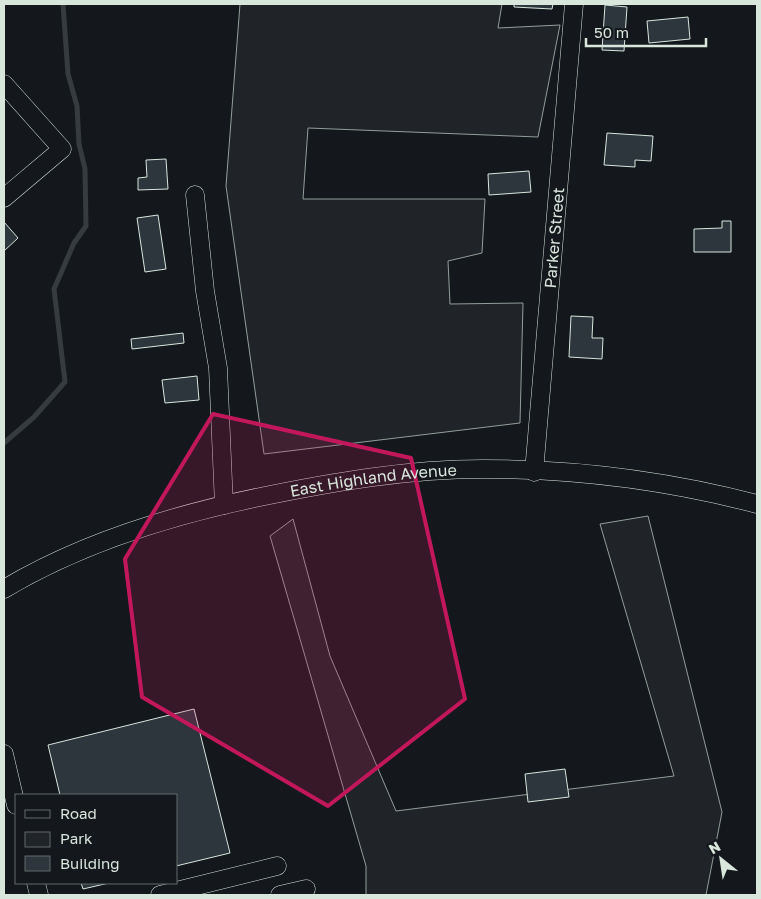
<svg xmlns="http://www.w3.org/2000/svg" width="761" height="899" viewBox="0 0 761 899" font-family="'Golos Text',sans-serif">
<rect width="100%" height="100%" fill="#14181c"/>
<g fill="#202428" stroke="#939e99">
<polygon points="240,4 502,4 498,28 560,25 538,137 308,128 303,199 485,199 482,253 448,261 450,304 523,303 520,423 264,454 226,186"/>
<polygon points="648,516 722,812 706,895 366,895 366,866 270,536 293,519 330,656 396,811 674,776 600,524"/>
</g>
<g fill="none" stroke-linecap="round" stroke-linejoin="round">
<polyline stroke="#363b3e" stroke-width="5" points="4,443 34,417 65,382 54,289 74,243 86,226 85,169 79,144 77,106 68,74 63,4"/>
</g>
<g fill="#2c363c" stroke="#d8e6dc">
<polygon points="514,4 553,4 552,9 514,7"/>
<polygon points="605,5 627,7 624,51 602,50"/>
<polygon points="688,17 690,39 649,43 647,21"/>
<polygon points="607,133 653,136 651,161 635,160 635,167 604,165"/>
<polygon points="166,159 168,189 138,190 138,178 147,177 146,160"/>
<polygon points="529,171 531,192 489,195 488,174"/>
<polygon points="158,215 166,269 145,272 137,218"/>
<polygon points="722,221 731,221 731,252 694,252 694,229 722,228"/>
<polygon points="4,222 18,238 4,251"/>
<polygon points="571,316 593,317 592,338 603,338 602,359 569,357"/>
<polygon points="183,333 184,343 132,349 131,339"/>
<polygon points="197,376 199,400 165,403 162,380"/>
<polygon points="194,709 230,853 176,866 176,795 60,795 48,745"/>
<polygon points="565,769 569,797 528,802 525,774"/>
<polygon points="81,883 109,883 83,889"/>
</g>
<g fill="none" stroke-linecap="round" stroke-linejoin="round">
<g stroke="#d8e6dc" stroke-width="19">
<g id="minor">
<polyline points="4,84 62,149 4,198"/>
<polyline points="195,195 205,291 218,368 224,505"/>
<path id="s1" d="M 534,472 L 574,4"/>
<path id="s2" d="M 4,589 C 81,543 172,515 260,497 C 333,482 408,469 483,469 C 575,469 669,481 757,504"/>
<polyline points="4,754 16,805"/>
<polyline points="36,883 39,895"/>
<polyline points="160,895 277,866"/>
<polyline points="280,895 306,889"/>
</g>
</g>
<use href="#minor" stroke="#14181c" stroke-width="18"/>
</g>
<path fill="#c2185b" fill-opacity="0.2" stroke="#c2185b" stroke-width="4" stroke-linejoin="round" d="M 213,414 L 411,458 L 465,699 L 328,806 L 142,697 L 125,559 Z"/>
<g text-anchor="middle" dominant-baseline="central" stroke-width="4" stroke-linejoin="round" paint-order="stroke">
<g font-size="16" fill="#d8e6dc" stroke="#14181c">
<text stroke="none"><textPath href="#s1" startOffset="235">Parker Street</textPath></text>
<text stroke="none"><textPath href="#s2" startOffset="388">East Highland Avenue</textPath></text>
</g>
</g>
<rect width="761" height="899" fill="none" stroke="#d8e6dc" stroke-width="10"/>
<rect x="15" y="794" width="162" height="90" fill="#14181c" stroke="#626a69"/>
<rect x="25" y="810" width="25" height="8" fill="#14181c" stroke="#626a69"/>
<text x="60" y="819" font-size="15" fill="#d8e6dc">Road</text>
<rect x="25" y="832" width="25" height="15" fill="#202428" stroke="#626a69"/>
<text x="60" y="844" font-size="15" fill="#d8e6dc">Park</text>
<rect x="25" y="856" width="25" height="15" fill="#2c363c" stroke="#626a69"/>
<text x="60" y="869" font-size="15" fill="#d8e6dc">Building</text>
<g transform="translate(721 859) rotate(330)" stroke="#14181c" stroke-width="4" paint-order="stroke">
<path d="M0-4L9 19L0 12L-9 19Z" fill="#d8e6dc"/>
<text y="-8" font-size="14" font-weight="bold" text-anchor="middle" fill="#d8e6dc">N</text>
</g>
<path d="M586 38v8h120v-8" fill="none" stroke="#d8e6dc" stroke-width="2.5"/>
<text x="594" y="38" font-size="15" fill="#d8e6dc" stroke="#14181c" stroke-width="4" paint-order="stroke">50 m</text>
</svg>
